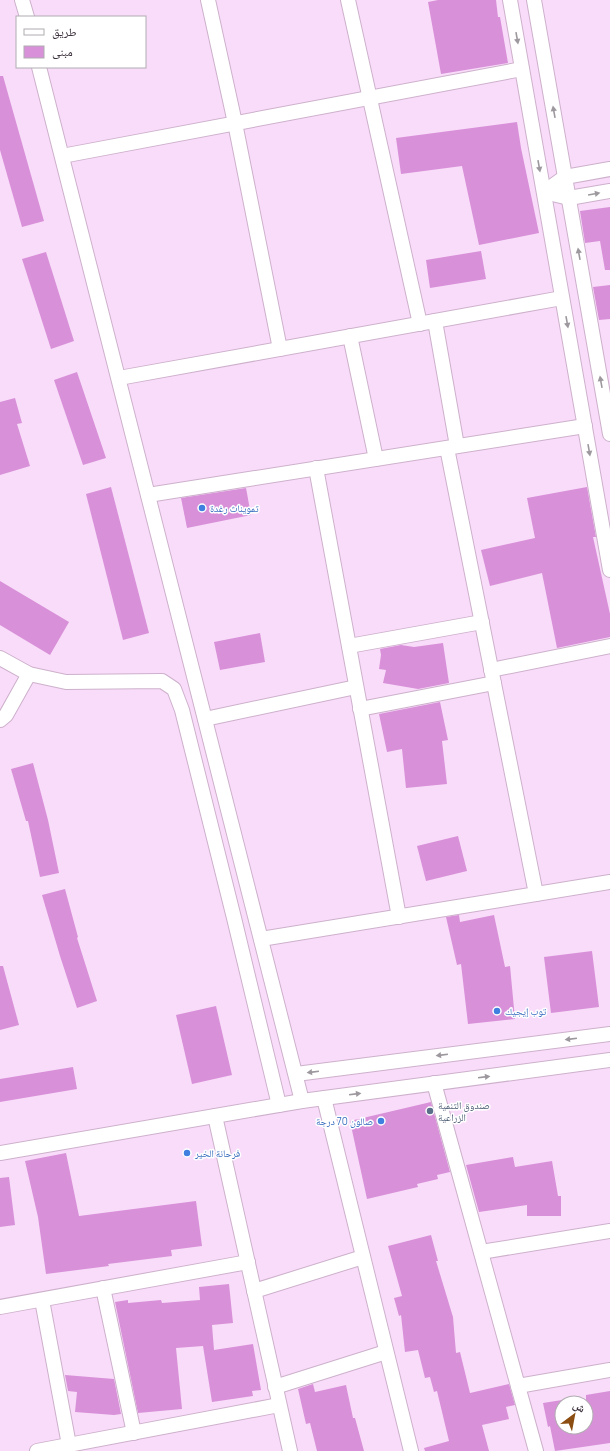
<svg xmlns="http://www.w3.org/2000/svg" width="610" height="1451" viewBox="0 0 610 1451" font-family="Manrope,'Noto Naskh Arabic',sans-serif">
<rect width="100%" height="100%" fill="#f9dcf9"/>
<g fill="#d890d9">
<polygon points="438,0 496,0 498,17 500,17 508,63 441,74 428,2"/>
<polygon points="0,76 3,76 44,221 22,227 0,150"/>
<polygon points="517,122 521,148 539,233 479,245 462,166 401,174 396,138"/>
<polygon points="610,207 610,270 605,270 600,241 585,243 580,211"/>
<polygon points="481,251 486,279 430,288 426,260"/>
<polygon points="46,252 74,341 51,349 22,259"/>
<polygon points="610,285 610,319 599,320 593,287"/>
<polygon points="77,372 106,458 83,465 54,380"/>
<polygon points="15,398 22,423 17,424 30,466 0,475 0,402"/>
<polygon points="111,487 149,633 123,640 86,494"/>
<polygon points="587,487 596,537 593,537 610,614 610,637 557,648 542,573 490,586 481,550 535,538 527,498"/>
<polygon points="246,488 251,515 187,528 181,498"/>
<polygon points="0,581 69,622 50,655 0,625"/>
<polygon points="260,633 265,662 220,670 214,642"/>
<polygon points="443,643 449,683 418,689 383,683 386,670 379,669 381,655 380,649 401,645 414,647"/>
<polygon points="440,702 448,740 442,741 447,784 406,788 402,749 387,752 379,714"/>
<polygon points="33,763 48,820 59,873 40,877 28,821 26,821 11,769"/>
<polygon points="458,836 467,871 426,881 417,846"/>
<polygon points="65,889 78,937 77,938 97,1001 77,1008 60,956 42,895"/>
<polygon points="459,915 460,922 494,915 505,967 510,966 515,1019 468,1024 461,964 457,965 446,917"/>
<polygon points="592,951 599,1007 551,1013 544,957"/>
<polygon points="0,966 3,966 19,1025 0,1030"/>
<polygon points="216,1006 232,1075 192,1084 176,1015"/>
<polygon points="73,1067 77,1089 0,1102 0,1079"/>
<polygon points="431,1102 450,1172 437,1175 438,1179 417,1184 418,1187 367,1199 350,1121"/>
<polygon points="66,1153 79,1216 196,1201 202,1246 171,1250 172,1256 108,1264 109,1266 46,1274 38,1217 25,1161"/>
<polygon points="513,1157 515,1167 552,1161 558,1196 561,1196 561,1216 527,1216 527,1205 479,1212 466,1165"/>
<polygon points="9,1177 15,1225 0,1227 0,1178"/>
<polygon points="431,1235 438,1261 436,1261 453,1317 456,1353 460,1352 470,1393 509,1384 515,1405 506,1407 509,1419 482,1425 489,1451 425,1451 424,1448 449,1441 437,1391 434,1392 430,1377 425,1378 418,1350 405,1352 401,1315 399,1316 394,1298 402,1296 388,1246"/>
<polygon points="229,1284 233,1323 212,1325 214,1350 253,1344 261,1390 252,1391 253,1396 212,1402 203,1346 176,1348 182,1409 138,1413 115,1302 128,1300 128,1303 161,1300 162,1303 200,1300 199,1287"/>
<polygon points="65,1375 114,1379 121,1414 114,1415 75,1412 77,1392 68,1391"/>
<polygon points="313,1384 315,1392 346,1385 353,1418 355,1418 364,1451 317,1451 310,1423 306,1424 298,1389"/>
<polygon points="610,1391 610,1443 555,1451 550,1426 548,1427 543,1403 562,1400 562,1427 586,1427 586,1395"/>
</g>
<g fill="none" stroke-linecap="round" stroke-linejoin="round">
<g stroke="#cdb1cc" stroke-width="16">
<g id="minor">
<polyline points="22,0 27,17"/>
<polyline points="208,0 235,123 280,349"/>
<polyline points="348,0 420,324"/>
<polyline points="510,0 610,570"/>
<polyline points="534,0 610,434"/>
<polyline points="39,67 302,1101"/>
<polyline points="62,156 522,69"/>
<polyline points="610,169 565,177 544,192 569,198 610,191"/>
<polyline points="435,321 457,446"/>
<polyline points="350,336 376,459"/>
<polyline points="119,378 562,298"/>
<polyline points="447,448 536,894"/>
<polyline points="316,468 399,917"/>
<polyline points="148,495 585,426"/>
<polyline points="349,646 482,622"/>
<polyline points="0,658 29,674 66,682 162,681 174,689 182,710 234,918 279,1105"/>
<polyline points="491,670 610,646"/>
<polyline points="360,709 494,683"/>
<polyline points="205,719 356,687"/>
<polyline points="0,720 6,715 29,674"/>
<polyline points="261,939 610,882"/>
<polyline points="296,1074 610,1034"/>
<polyline points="434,1083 536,1451"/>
<polyline points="324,1098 411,1451"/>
<polyline points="215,1116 290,1451"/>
<polyline points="0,1153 302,1101 610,1060"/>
<polyline points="481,1252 610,1231"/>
<polyline points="103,1288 134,1433"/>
<polyline points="254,1291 363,1257"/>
<polyline points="42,1300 69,1445"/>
<polyline points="0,1307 248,1262"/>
<polyline points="518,1386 610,1370"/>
<polyline points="275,1387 386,1352"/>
<polyline points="37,1451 279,1405"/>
</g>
</g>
<use href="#minor" stroke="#fff" stroke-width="14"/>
</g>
<defs><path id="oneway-solid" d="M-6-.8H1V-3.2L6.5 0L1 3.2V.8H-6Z"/></defs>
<g fill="#9d989d">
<use href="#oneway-solid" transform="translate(517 38) rotate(80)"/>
<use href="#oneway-solid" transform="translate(554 112) rotate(-100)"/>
<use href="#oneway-solid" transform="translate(539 166) rotate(80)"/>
<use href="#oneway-solid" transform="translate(594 194) rotate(-10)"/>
<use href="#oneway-solid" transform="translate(579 254) rotate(-100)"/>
<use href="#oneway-solid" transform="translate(567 322) rotate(80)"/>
<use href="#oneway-solid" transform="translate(601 382) rotate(-100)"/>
<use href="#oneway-solid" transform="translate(589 450) rotate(80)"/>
<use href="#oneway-solid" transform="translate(571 1039) rotate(173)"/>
<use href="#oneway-solid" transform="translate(442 1055) rotate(173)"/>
<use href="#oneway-solid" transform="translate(313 1072) rotate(173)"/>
<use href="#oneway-solid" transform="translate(484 1077) rotate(-7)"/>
<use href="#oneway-solid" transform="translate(355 1094) rotate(-7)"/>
</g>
<g fill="#3f7fe0" stroke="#fff" stroke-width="1.5">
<circle cx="202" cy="508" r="4"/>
<circle cx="497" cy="1011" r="4"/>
<circle cx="381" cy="1121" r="4"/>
<circle cx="187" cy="1153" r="4"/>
</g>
<circle fill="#5c6f8a" stroke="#fff" stroke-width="1.5" cx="430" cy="1111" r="4"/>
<g text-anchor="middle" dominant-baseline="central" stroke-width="3" stroke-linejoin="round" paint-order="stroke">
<g font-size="10" fill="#366cbe" stroke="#fff" text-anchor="start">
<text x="210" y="508">تمويناث رغدة</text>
<text x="505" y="1011">توب إيجيك</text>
<text x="373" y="1121" text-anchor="end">صالون 70 درجة</text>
<text x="195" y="1153">فرحانة الخير</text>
</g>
<g font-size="10" fill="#4e5e75" stroke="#fff" text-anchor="start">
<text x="438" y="1105">صندوق التنمية<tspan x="438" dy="12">الزراعية</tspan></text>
</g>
</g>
<rect x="16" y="16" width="130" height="52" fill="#ffffff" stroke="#b1acb1"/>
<rect x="24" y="29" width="20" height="6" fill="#ffffff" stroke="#b1acb1"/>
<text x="52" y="36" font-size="12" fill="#3b303b">طريق</text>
<rect x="24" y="46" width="20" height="12" fill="#d890d9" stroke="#b1acb1"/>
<text x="52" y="56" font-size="12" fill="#3b303b">مبنى</text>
<g transform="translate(574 1415) rotate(32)"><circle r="19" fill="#ffffff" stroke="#b1acb1"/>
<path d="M0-3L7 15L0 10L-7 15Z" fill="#8b4d11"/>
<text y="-6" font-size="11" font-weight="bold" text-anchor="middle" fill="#3b303b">ش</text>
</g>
</svg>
